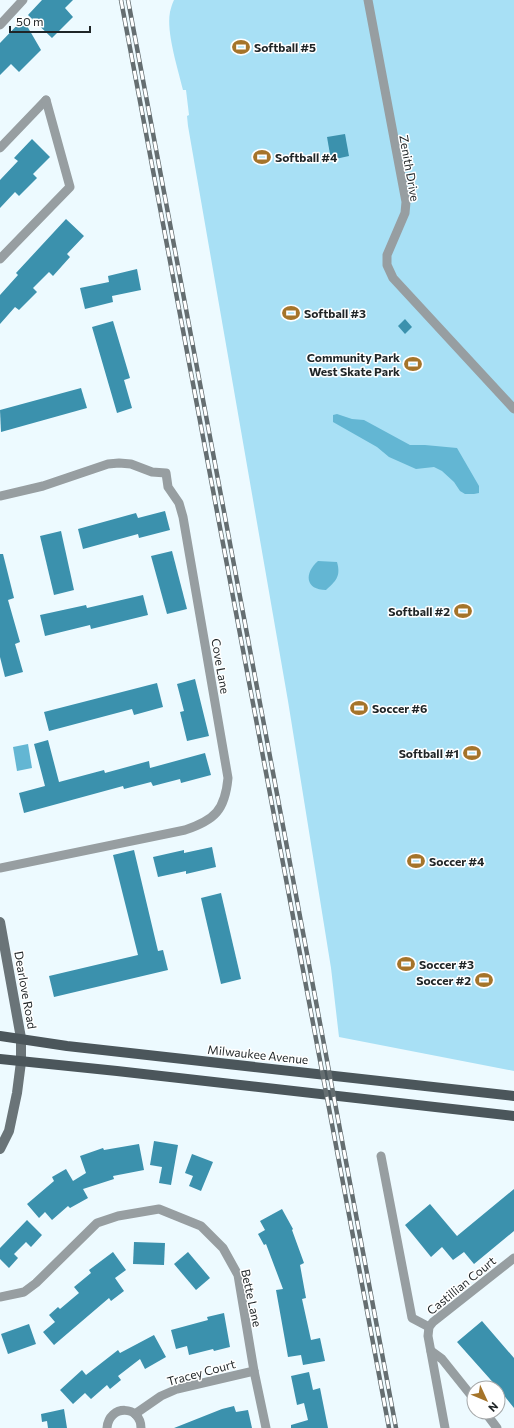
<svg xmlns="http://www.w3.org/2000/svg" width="514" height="1428" viewBox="0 0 514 1428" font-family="Commissioner,sans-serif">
<rect width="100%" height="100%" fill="#edfaff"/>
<path fill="#a8e0f5" d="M 174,0 L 514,0 L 514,1071 L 339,1037 L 331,968 L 288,701 L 188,126 L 187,116 L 189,115 L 186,90 L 183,90 C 178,69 166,32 170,12 C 171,8 172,4 174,0 Z"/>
<g fill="#63b6d3">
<polygon points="337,414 352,419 364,420 410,445 425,445 457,448 479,486 479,493 474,494 465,494 460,491 454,482 442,471 434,467 416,469 389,457 377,447 333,422 333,415"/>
<path d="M 318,561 L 337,562 C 341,576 336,581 326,590 C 305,590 304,573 318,561 Z"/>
<polygon points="28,744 32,768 17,771 13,747"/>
</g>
<g fill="#3b91ad">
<polygon points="42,0 73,0 65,8 73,17 52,38 28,15"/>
<polygon points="23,19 41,50 19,72 11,64 0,75 0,43"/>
<polygon points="345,134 349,156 331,160 327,137"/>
<polygon points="32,139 50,157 33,174 37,178 19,196 15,192 0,208 0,180 18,161 14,158"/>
<polygon points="66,219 84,236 67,254 70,257 53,276 49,272 33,288 37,292 19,310 15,307 0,324 0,295 18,275 16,273"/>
<polygon points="137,269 141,290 112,296 113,302 85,309 80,288 109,282 108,276"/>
<polygon points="405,319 412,327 405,334 398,326"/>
<polygon points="113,321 130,378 124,380 132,408 117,413 92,327"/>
<polygon points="81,388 87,408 1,432 0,410"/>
<polygon points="165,511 170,530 139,538 138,534 83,549 78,529 136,513 138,518"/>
<polygon points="61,531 74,590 54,595 40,536"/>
<polygon points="172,551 187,609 167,614 151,556"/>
<polygon points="0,554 3,554 14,598 8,600 20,642 15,644 23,672 5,677 0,657"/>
<polygon points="143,595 148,615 91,629 90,625 45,636 40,615 86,605 87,608"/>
<polygon points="195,679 209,736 187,741 180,712 184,711 177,684"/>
<polygon points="157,683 163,707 134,715 132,709 49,731 44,712"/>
<polygon points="48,740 59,782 104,770 105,773 149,761 150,768 205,753 211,775 181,783 180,779 153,786 151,782 124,789 123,786 24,813 19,793 45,786 34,744"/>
<polygon points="212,847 216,867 186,874 186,871 158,877 153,857 184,850 184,853"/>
<polygon points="134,850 158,951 163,950 168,970 54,997 49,976 138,955 113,855"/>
<polygon points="221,893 241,979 221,984 201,898"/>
<polygon points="154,1141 178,1145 171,1185 159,1183 162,1167 150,1165"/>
<polygon points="139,1144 144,1170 113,1176 114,1179 83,1189 88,1198 70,1208 68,1206 52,1220 45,1212 39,1218 27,1204 54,1181 52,1177 66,1169 73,1181 86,1173 80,1156 103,1148 104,1150"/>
<polygon points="192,1154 213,1162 201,1191 189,1186 193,1176 185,1173"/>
<polygon points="514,1189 514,1231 474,1264 464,1252 453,1260 442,1247 431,1257 405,1225 430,1204 457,1236"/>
<polygon points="282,1209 293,1229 292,1230 304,1263 300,1265 306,1298 302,1299 311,1340 320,1338 325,1361 303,1365 301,1355 288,1357 276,1290 283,1289 266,1244 264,1245 258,1234 265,1230 260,1221"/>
<polygon points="27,1220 42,1235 31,1247 26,1242 14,1254 18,1258 9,1268 0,1259 0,1248"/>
<polygon points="134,1242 165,1243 164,1265 133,1264"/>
<polygon points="113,1252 126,1270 115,1278 124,1291 111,1301 109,1298 54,1345 43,1332 55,1322 49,1315 58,1307 60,1309 79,1293 74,1287 91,1273 89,1270"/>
<polygon points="188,1252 210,1278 196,1290 174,1264"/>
<polygon points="224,1313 230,1347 214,1351 213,1349 189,1355 187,1346 176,1349 171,1330 208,1320 207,1317"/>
<polygon points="482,1321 514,1358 514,1408 498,1388 457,1342"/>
<polygon points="29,1324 36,1344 8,1354 1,1334"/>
<polygon points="154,1335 166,1357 145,1369 140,1359 118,1376 121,1380 110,1389 107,1385 91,1399 85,1393 73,1404 60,1390 82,1370 86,1375 118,1350 120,1353"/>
<polygon points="309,1372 313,1390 320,1388 328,1428 291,1428 291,1425 308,1420 304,1403 297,1405 291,1376"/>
<polygon points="234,1406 236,1412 248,1410 252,1428 174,1428 222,1409"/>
<polygon points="64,1409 67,1428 48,1428 47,1421 42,1422 41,1414"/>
</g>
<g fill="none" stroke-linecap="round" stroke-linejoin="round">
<g stroke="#979ea1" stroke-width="9">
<polyline points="368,0 406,202 405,213 387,255 387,265 393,278 514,409"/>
<polyline points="0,25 23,0"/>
<polyline points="0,148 46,100"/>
<polyline points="0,259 70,187 46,100"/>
<path d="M 0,496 L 43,486 L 108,464 L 119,463 L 131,464 L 152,472 L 166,473 L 168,487 L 179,503 L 183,517 L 228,778 C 225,810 215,820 185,830 L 0,868"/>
<polyline points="381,1156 412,1318 429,1327"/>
<polyline points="0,1297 24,1292 36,1283 97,1223 118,1216 159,1209 201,1226 223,1248 238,1275 254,1371 266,1428"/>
<polyline points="431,1351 442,1359 474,1399"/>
<polyline points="485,1412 497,1428"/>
<polyline points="135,1414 161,1396 177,1389 254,1371"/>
<path d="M 107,1428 C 109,1404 141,1405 141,1428"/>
<polyline points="445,1428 428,1336 429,1327 433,1322 514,1258"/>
</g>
<polyline stroke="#6a7478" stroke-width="10" points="0,922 21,1038 21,1062 17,1093 9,1131 0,1149"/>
<g stroke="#4b565b" stroke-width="10">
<polyline points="0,1036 67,1046 514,1096"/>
<polyline points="0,1059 117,1071 514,1116"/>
</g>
<g stroke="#656e71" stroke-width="4.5">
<g id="rail">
<polyline points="121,0 389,1428"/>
<polyline points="128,0 396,1428"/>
</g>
</g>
<use href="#rail" stroke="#fff" stroke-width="3" stroke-dasharray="9" stroke-linecap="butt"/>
</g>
<defs>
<g id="stadium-bare" transform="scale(1.38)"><path d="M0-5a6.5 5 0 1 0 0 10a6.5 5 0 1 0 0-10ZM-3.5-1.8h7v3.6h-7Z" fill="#a5742a" stroke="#fff" stroke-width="2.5" paint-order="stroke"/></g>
</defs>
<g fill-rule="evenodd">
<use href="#stadium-bare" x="241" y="47"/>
<use href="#stadium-bare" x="262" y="157"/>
<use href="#stadium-bare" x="291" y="313"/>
<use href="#stadium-bare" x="413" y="364"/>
<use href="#stadium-bare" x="463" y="611"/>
<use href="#stadium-bare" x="359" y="708"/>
<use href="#stadium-bare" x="472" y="753"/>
<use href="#stadium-bare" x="416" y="861"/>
<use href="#stadium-bare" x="406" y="964"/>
<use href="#stadium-bare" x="484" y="980"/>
</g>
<g text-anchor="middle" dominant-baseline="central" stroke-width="3" stroke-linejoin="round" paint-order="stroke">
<g font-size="12" font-weight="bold" fill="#1f2527" stroke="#fff" text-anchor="start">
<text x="254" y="47">Softball #5</text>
<text x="275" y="157">Softball #4</text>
<text x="304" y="313">Softball #3</text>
<text x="400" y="357" text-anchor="end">Community Park<tspan x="400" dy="14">West Skate Park</tspan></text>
<text x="450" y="611" text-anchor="end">Softball #2</text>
<text x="372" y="708">Soccer #6</text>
<text x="459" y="753" text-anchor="end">Softball #1</text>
<text x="429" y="861">Soccer #4</text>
<text x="419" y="964">Soccer #3</text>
<text x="471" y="980" text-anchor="end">Soccer #2</text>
</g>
<g font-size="12" fill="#1f2527" stroke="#fff">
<text transform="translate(410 168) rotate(80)">Zenith Drive</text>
<text transform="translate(221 666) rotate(80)">Cove Lane</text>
<text transform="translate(26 990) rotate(80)">Dearlove Road</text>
<text transform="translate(258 1054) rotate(6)">Milwaukee Avenue</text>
<text transform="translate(461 1285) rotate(-39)">Castillian Court</text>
<text transform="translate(252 1298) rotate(78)">Bette Lane</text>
<text transform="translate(201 1372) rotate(-15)">Tracey Court</text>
</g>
</g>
<g transform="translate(486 1400) rotate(134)"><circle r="19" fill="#ffffff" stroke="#a5a8a9"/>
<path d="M0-3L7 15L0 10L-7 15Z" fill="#a5742a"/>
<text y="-6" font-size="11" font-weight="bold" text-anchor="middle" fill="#1f2527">N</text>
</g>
<path d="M10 26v6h80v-6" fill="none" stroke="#1f2527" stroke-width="2"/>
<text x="16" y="26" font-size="12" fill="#1f2527" stroke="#ffffff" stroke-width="3" paint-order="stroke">50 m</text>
</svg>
